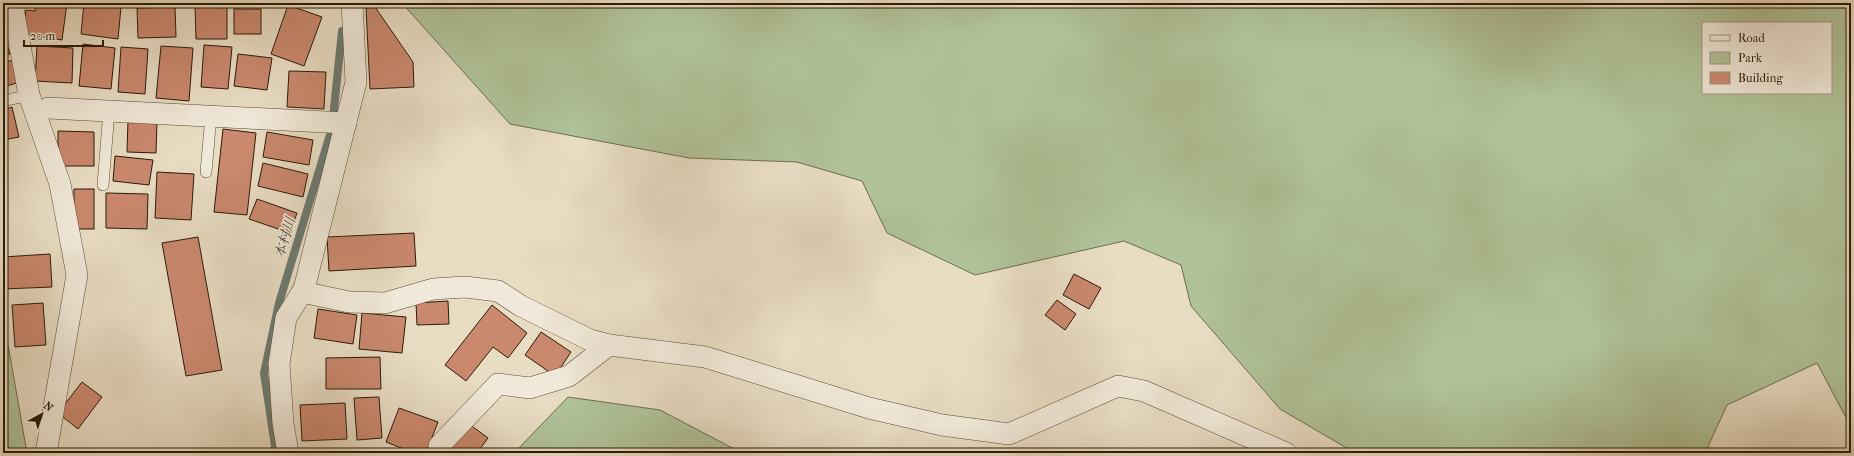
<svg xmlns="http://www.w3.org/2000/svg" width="1854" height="456" viewBox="0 0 1854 456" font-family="'IM FELL French Canon','Noto Serif JP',serif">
<rect width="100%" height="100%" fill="#e8dcc3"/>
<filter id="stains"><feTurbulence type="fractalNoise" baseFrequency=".005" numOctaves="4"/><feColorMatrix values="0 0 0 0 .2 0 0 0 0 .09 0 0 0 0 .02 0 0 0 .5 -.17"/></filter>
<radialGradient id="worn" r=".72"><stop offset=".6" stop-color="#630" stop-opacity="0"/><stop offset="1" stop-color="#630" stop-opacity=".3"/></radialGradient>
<g fill="#b0c298" stroke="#6d6e4e" fill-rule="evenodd">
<path d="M 402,3 L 1851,3 L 1851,427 L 1817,363 L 1727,405 L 1705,453 L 1355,453 L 1280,409 L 1191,306 L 1181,265 L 1124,241 L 975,275 L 887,233 L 862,181 L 797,162 L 689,158 L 510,124 ZM 1703,23 L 1831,23 L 1831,93 L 1703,93 Z"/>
<polygon points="3,329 9,350 27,453 3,453"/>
<polygon points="568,397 660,410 742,453 518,453 519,448"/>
</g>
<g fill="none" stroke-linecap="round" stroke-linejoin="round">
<polyline stroke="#6c7a70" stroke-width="8" points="276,453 264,373 279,303 332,128 342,31"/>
</g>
<g fill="#ca886f" stroke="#2a1b05">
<polygon points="36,3 67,3 62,40 23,34 26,10 35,11"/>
<polygon points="84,3 121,7 118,39 81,34"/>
<polygon points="288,5 322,17 304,66 271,54"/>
<polygon points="195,6 227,6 227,39 196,39"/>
<polygon points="175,7 176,37 138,38 137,8"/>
<polygon points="375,7 413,62 414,87 370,89 366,8"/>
<rect x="234" y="9" width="27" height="25"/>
<polygon points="3,34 10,54 3,56"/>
<polygon points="83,44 115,48 111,89 79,86"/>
<polygon points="204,45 232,47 228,89 201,87"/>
<polygon points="37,46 73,48 72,83 35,81"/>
<polygon points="161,46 193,48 189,101 156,98"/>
<polygon points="121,47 148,49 145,94 118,92"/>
<polygon points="238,54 272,58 267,90 234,86"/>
<polygon points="13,60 20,82 3,87 3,63"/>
<polygon points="289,71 326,72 324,109 287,107"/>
<polygon points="12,107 19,137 3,140 3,110"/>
<polygon points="128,120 157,121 156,153 127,152"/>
<polygon points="223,129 256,133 247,215 214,212"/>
<polygon points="58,131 94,132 94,166 58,166"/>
<polygon points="267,132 313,140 309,165 263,157"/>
<polygon points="115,156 153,160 149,185 113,181"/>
<polygon points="263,163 308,174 303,197 258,186"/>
<polygon points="157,172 194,174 191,220 155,218"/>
<rect x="74" y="189" width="20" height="40"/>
<polygon points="106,193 148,194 147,229 106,228"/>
<polygon points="257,199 297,213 290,233 249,219"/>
<polygon points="414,233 416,266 329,271 327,237"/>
<polygon points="198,237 222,370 186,376 162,243"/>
<polygon points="50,254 52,287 3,289 3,257"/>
<polygon points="1074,274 1101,288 1089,309 1063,295"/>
<polygon points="1057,300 1076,314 1065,330 1045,315"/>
<polygon points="448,301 449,324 417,325 416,303"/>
<polygon points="43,303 46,345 15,347 12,305"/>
<polygon points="492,305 527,333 508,358 493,347 466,381 445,365"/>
<polygon points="318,309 357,315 353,344 314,338"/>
<polygon points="362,313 406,317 402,353 359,349"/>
<polygon points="541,332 571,352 555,376 525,355"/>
<polygon points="380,357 381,389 326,389 326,358"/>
<polygon points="82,382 102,397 78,429 58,413"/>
<polygon points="379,397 382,438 357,440 354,398"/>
<polygon points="345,403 347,439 302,441 300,405"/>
<polygon points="399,408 438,422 426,453 414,453 386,442"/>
<polygon points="469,424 488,438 477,453 448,453"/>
</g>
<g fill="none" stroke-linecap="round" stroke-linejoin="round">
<g stroke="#5a4b34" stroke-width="12">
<g id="service">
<polyline points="3,101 29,95"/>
<polyline points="206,172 211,116"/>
<polyline points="103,185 109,111"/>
</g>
</g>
<g stroke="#5a4b34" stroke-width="22">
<g id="minor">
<polyline points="12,3 29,95 60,184 77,275 46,453"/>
<polyline points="48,108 346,123"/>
<polyline points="302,292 349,302 385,303 433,289 465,287 498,291 521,306 590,340 609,345"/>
<polyline points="288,453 283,423 279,364 286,318 304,289 356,82 352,3"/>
<polyline points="439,453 439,446 498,384 530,388 569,376 609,345 705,357 869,408 942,425 1009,434 1118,386 1144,391 1286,453"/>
</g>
</g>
<use href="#service" stroke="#f0e8d8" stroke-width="11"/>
<use href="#minor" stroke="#f0e8d8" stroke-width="21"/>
</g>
<g text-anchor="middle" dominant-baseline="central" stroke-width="3" stroke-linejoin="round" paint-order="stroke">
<g font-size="14" font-style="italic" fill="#4b4b3b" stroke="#f0e8d8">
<text transform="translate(285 238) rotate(-73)">本村川</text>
</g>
</g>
<rect width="1854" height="456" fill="none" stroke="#e8dcc3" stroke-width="16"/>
<rect x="4" y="4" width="1846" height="448" fill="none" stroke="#2a1b05" stroke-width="2"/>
<rect x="8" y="8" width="1838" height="440" fill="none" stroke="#2a1b05"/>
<rect x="1702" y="22" width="130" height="72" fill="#f0e8d8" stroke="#a19684"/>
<rect x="1710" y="35" width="20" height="6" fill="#f0e8d8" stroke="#a19684"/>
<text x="1738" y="42" font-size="12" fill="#2a1b05">Road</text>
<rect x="1710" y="52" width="20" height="12" fill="#b0c298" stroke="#a19684"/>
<text x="1738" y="62" font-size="12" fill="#2a1b05">Park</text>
<rect x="1710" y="72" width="20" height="12" fill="#ca886f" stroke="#a19684"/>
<text x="1738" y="82" font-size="12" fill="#2a1b05">Building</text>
<g transform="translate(42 414) rotate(40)" stroke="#f0e8d8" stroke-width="3" paint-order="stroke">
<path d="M0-3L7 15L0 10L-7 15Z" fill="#2a1b05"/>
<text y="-6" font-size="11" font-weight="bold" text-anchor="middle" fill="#2a1b05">N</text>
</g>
<path d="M24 40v6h79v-6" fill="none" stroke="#2a1b05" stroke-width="2"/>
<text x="30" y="40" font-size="12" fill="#2a1b05" stroke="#f0e8d8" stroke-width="3" paint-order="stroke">20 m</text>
<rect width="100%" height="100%" filter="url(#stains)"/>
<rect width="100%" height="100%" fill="url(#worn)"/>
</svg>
